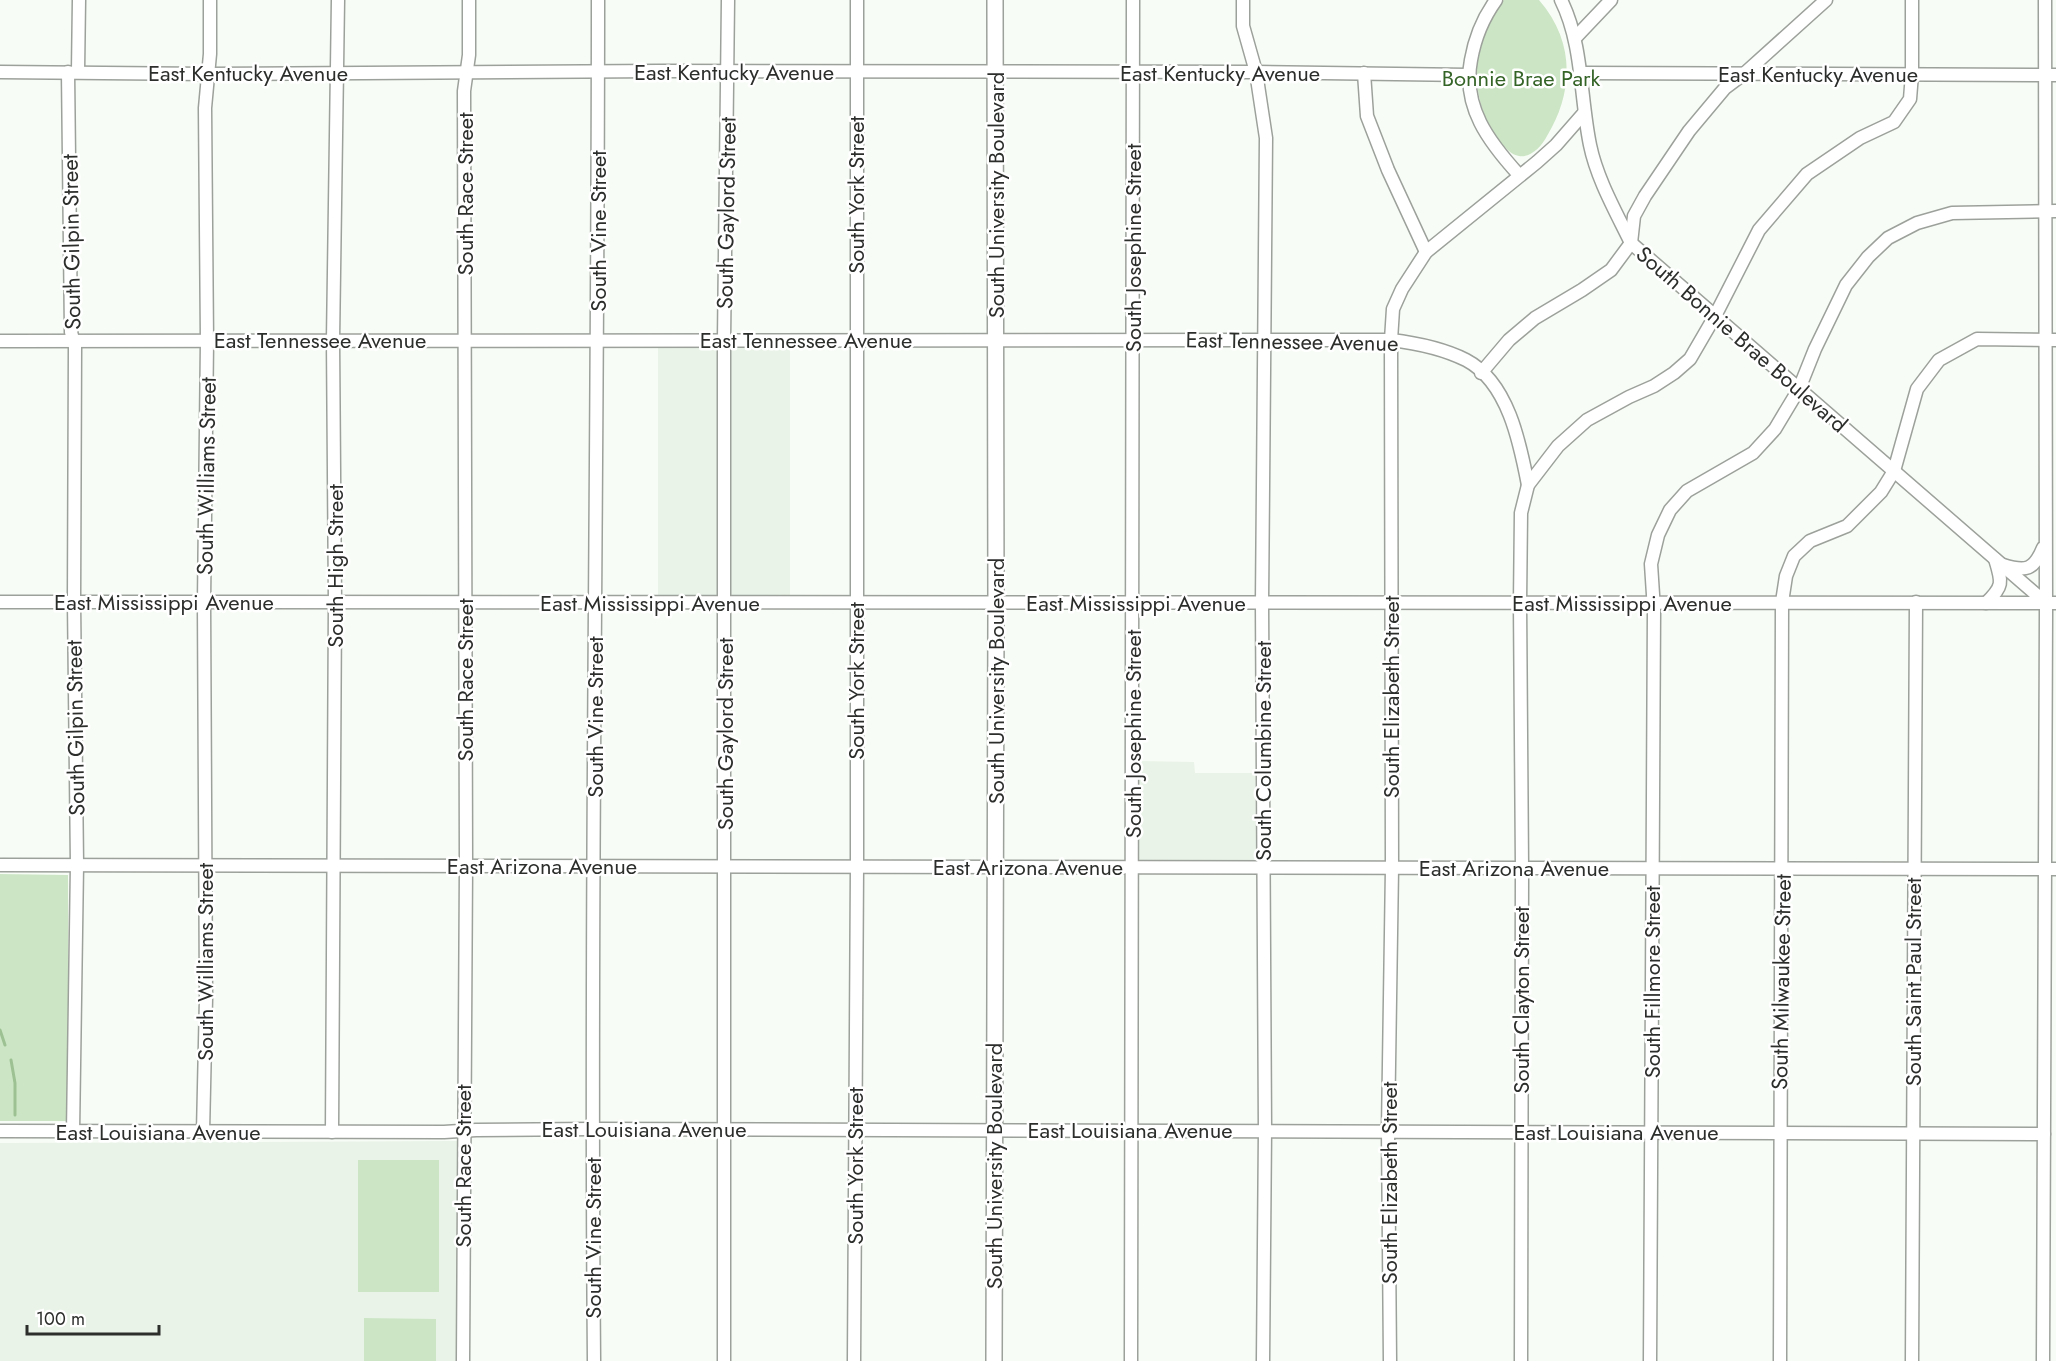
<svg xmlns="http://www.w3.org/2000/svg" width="2056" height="1361" viewBox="0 0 2056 1361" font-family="Jost,sans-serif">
<rect width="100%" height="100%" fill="#f8fcf6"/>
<g fill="#e9f3e7">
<polygon points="790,343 790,598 658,595 658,344"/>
<polygon points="1138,761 1194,762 1195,773 1255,773 1256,857 1253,861 1141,861 1138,859"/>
<polygon points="458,1141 457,1361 0,1361 0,1143"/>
</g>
<g fill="#cce6c5">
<path d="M 1504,0 L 1539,0 C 1575,41 1574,92 1547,136 C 1542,146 1531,158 1519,156 C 1511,155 1506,148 1501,143 C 1469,108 1467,33 1504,0 Z"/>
<polygon points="0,874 68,875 69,1121 0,1121"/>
<rect x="358" y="1160" width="81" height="132"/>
<polygon points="364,1318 436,1319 436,1361 364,1361"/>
</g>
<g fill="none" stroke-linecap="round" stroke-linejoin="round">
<g stroke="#9dc193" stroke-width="3">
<polyline points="0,1030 5,1045"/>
<polyline points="11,1060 15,1083 15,1115"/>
</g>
<g stroke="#9da19b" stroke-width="15">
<g id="minor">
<polyline points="1243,0 1243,26 1256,72 1266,138 1262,603 1265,1130 1263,1361"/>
<path d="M 1496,0 C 1483,18 1475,37 1471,60 C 1462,107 1489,142 1519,175"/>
<path d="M 1561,0 C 1583,44 1580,97 1590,145 C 1597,179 1616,212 1631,243 L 2046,603"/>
<polyline points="1575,38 1611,0"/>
<polyline points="78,71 79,0"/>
<polyline points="0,72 207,74 660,71 1256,72 1468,75"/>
<polyline points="68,72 71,332 75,347 74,602 77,865 73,1132"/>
<polyline points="1364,73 1367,116 1388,170 1426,252"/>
<polyline points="1580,73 2056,75"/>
<path d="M 0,341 L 1391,340 C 1416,343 1444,349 1466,360 C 1508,382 1520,443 1528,485"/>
<polyline points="1481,373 1509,340 1535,318 1582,290 1611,270 1631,243 1634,216 1645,196 1689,131 1725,88 1745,73 1826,0"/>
<path d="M 2003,565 C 2026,572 2034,570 2043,548"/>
<polyline points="0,602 2056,603"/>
<path d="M 1986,603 C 2004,586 2002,582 1995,559"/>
<polyline points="0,865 2056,869"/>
<polyline points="0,1131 444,1132 476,1130 592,1129 2044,1134"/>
<polyline points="203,1132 206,998 204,603 207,341 205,108 210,54 210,0"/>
<polyline points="332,1132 335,603 333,340 338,0"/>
<polyline points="463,1361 466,866 464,91 469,55 469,0"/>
<path d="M 594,1361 C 590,907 598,454 598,0"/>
<polyline points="724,1361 724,340 728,0"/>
<polyline points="854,1361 857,867 857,0"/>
<polyline points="1131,1361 1133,0"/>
<polyline points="1390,1361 1388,1130 1392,868 1391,340 1393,309 1402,289 1426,252 1537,162 1556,145 1584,113"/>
<polyline points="1521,1361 1522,868 1520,603 1521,513 1528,485 1558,446 1587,420 1629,397 1654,386 1674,373 1690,359 1715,316 1759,230 1807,174 1860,138 1894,122 1910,99 1912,74 1912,0"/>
<polyline points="1650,1361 1654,610 1651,564 1658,535 1670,510 1687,491 1753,453 1775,429 1799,389 1815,349 1846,285 1868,257 1888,238 1917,223 1952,213 2056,211"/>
<polyline points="1780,1361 1782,602 1786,576 1794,556 1810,541 1847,526 1881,492 1894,471 1917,389 1939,360 1977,339 2056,340"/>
<polyline points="1912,1361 1916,602"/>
<polyline points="2043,1361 2046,613 2045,0"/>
</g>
</g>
<g stroke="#9da19b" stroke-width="18">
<polyline id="major" points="994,1361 996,613 995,0"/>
</g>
<use href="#minor" stroke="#fff" stroke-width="12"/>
<use href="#major" stroke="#fff" stroke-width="15"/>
</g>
<g text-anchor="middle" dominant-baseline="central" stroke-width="5" stroke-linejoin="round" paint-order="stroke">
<g font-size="22" fill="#2c2e2c" stroke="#fff">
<text x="734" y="72">East Kentucky Avenue</text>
<text x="248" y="73">East Kentucky Avenue</text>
<text x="1220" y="73">East Kentucky Avenue</text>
<text x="1818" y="74">East Kentucky Avenue</text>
<text transform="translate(465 194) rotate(-90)">South Race Street</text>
<text transform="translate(856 195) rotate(-90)">South York Street</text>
<text transform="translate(996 195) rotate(-90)">South University Boulevard</text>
<text transform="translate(726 213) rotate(-89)">South Gaylord Street</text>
<text transform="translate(598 231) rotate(-90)">South Vine Street</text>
<text transform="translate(71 242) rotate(-91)">South Gilpin Street</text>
<text transform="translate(1133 248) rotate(-90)">South Josephine Street</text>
<text transform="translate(1742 339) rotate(41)">South Bonnie Brae Boulevard</text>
<text x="320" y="340">East Tennessee Avenue</text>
<text x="806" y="340">East Tennessee Avenue</text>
<text transform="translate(1292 341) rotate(1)">East Tennessee Avenue</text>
<text transform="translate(206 476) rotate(-89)">South Williams Street</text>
<text transform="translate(335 566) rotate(-90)">South High Street</text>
<text x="164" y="602">East Mississippi Avenue</text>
<text x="650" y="603">East Mississippi Avenue</text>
<text x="1136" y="603">East Mississippi Avenue</text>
<text x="1622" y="603">East Mississippi Avenue</text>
<text transform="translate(465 680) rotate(-90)">South Race Street</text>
<text transform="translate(856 681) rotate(-90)">South York Street</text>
<text transform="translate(996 681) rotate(-90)">South University Boulevard</text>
<text transform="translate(1391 697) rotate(-90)">South Elizabeth Street</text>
<text transform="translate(595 717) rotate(-90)">South Vine Street</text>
<text transform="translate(75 728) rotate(-91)">South Gilpin Street</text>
<text transform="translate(725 734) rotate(-90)">South Gaylord Street</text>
<text transform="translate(1133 734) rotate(-90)">South Josephine Street</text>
<text transform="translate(1263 751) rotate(-90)">South Columbine Street</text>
<text x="542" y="866">East Arizona Avenue</text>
<text x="1028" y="867">East Arizona Avenue</text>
<text x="1514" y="868">East Arizona Avenue</text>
<text transform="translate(205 962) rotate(-90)">South Williams Street</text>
<text transform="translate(1652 982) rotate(-90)">South Fillmore Street</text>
<text transform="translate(1781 982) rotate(-89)">South Milwaukee Street</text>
<text transform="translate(1913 982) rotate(-90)">South Saint Paul Street</text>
<text transform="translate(1521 1000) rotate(-90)">South Clayton Street</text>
<text x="644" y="1129">East Louisiana Avenue</text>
<text x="1130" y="1130">East Louisiana Avenue</text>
<text x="158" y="1132">East Louisiana Avenue</text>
<text x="1616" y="1132">East Louisiana Avenue</text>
<text transform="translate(463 1166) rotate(-90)">South Race Street</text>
<text transform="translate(855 1166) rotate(-90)">South York Street</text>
<text transform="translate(994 1166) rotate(-90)">South University Boulevard</text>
<text transform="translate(1389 1183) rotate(-90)">South Elizabeth Street</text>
<text transform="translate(593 1238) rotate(-90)">South Vine Street</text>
</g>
<g font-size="22" fill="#356427" stroke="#fff">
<text x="1521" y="78">Bonnie Brae Park</text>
</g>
</g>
<path d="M27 1325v9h132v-9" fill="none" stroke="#2c2e2c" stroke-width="3"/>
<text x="36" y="1325" font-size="18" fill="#2c2e2c" stroke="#ffffff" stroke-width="4.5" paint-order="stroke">100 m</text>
</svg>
